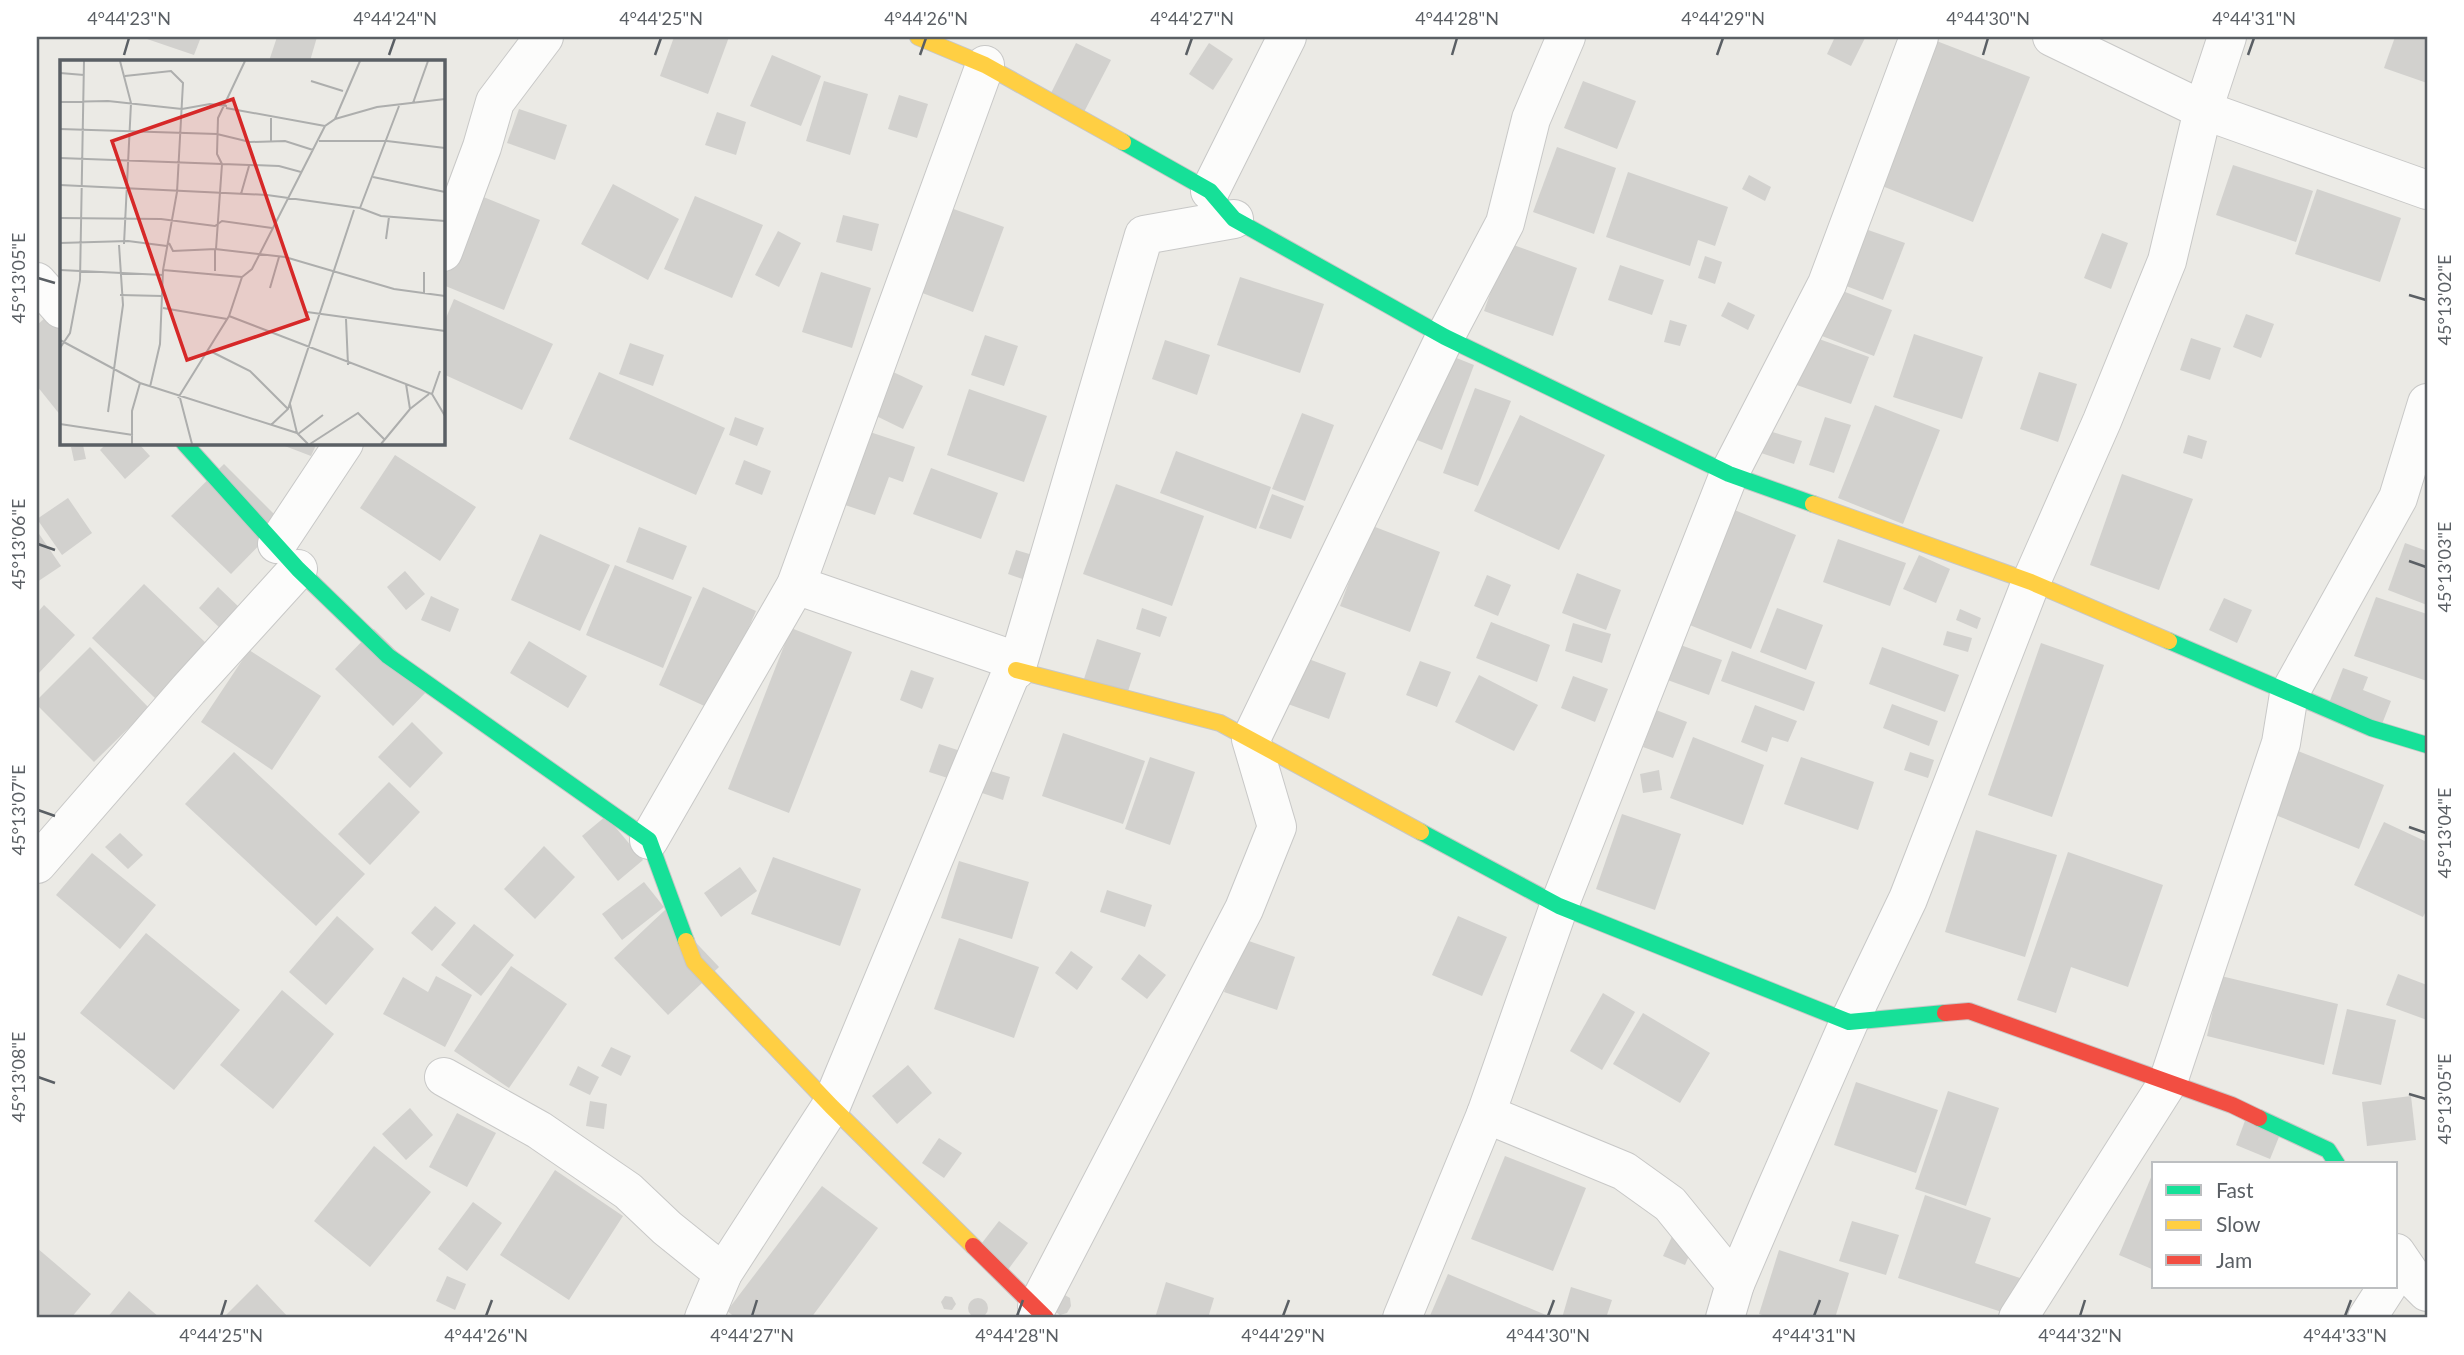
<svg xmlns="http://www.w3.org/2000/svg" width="2464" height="1355" viewBox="0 0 2464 1355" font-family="Lato,sans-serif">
<rect width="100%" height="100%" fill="#ebeae5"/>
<g fill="#d2d1ce">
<polygon points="148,37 201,37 194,55 147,39"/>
<polygon points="277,37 317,37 310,61 269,61"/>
<polygon points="674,37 729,37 708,94 660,76"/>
<polygon points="1835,37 1865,38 1851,66 1827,54"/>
<polygon points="2395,37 2427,37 2427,83 2384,68"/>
<polygon points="1934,40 2030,77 1973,222 1877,184"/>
<polygon points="1076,43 1111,60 1084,112 1050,95"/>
<polygon points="1209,43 1233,59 1213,90 1189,74"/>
<polygon points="772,55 821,76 801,126 750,106"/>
<polygon points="824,81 868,94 850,155 806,141"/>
<polygon points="1583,81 1636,101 1617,149 1564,128"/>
<polygon points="899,95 928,104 917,138 888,129"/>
<polygon points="519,109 567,125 555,160 507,143"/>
<polygon points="717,112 746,122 736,155 705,145"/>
<polygon points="1557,147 1616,168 1594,234 1533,212"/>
<polygon points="2233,165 2313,191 2296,242 2216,215"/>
<polygon points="1628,172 1728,207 1715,246 1698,240 1690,266 1606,237"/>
<polygon points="1749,175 1771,187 1765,201 1742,189"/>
<polygon points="613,184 679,219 648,280 581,244"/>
<polygon points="2317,189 2401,218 2380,282 2295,254"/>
<polygon points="476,194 540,220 504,310 443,285 443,277"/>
<polygon points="695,196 763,225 732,298 664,269"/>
<polygon points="948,207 1004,227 973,312 917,291"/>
<polygon points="843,215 879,224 872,251 836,242"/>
<polygon points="1854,225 1905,243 1883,300 1833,281"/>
<polygon points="778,231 801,243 779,287 755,275"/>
<polygon points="2102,233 2128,243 2111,289 2084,278"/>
<polygon points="1508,243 1577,268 1553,336 1484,311"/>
<polygon points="1705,256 1722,262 1715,284 1698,278"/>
<polygon points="1620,265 1664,280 1652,315 1608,300"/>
<polygon points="821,272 871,288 852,348 802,332"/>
<polygon points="1240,277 1324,304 1300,373 1217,345"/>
<polygon points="1827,285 1892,310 1874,356 1809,331"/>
<polygon points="454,299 553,344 522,410 443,374 443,325"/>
<polygon points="1728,302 1755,315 1748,330 1721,316"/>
<polygon points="61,304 61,416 37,386 37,325"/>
<polygon points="2246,314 2274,324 2261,358 2233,347"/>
<polygon points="1670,320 1687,325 1680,346 1664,342"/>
<polygon points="1914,334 1983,357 1962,419 1893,397"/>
<polygon points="985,335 1018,346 1004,386 971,375"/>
<polygon points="1808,335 1869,357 1851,404 1791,383"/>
<polygon points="2191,338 2221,348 2210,380 2180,370"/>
<polygon points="1165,340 1210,355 1197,395 1152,379"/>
<polygon points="630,343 664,355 653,386 619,374"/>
<polygon points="1444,353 1474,365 1442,450 1412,438"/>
<polygon points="891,371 923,386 903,429 870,413"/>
<polygon points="599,372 725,428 696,495 569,439"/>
<polygon points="2039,372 2077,384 2058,442 2020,429"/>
<polygon points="1475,388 1511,401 1478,486 1443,473"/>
<polygon points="969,389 1047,416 1024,482 947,455"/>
<polygon points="1875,405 1940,430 1903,524 1838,498"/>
<polygon points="1302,413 1334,425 1305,501 1272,489"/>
<polygon points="1520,415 1605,455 1559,550 1474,511"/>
<polygon points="735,417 764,428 757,446 729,435"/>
<polygon points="1825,417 1851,425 1834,473 1809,465"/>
<polygon points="858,428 915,447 903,482 889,477 875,515 833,501"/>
<polygon points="1769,431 1802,441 1794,464 1761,453"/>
<polygon points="2188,435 2207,441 2202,459 2183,453"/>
<polygon points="107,443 138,443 150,456 125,479 100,450"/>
<polygon points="277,443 317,443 311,456"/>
<polygon points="83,445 86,459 74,461 71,447"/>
<polygon points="1176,451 1271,487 1256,529 1160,493"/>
<polygon points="395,455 476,507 440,561 360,508"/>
<polygon points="744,460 771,471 762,495 735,484"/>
<polygon points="224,464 282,522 231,574 171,516"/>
<polygon points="931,468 998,493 981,539 913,514"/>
<polygon points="2122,474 2193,499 2159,590 2090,565"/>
<polygon points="1116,484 1204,516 1172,606 1083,574"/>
<polygon points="1272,494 1304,506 1291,539 1259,528"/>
<polygon points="68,498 92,533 62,555 37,519"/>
<polygon points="1732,509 1796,535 1751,649 1687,624"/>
<polygon points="1370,525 1440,552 1410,632 1340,606"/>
<polygon points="639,527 687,546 673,580 626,562"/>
<polygon points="37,531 61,566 37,582"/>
<polygon points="540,534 610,565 580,631 511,600"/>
<polygon points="1838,539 1906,563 1890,606 1823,582"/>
<polygon points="2405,543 2427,551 2427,605 2388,590"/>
<polygon points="1016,550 1036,556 1028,581 1008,574"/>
<polygon points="1919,555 1950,569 1936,603 1903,589"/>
<polygon points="615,565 692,597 663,668 586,635"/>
<polygon points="405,571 425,594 406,610 387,587"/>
<polygon points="1577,573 1621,590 1606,630 1562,613"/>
<polygon points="1487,575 1511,585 1498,616 1474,606"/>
<polygon points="144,584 207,644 155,698 92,638"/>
<polygon points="218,587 241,609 222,630 199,608"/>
<polygon points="703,587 756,611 713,710 659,685"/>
<polygon points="431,596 459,609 450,632 421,620"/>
<polygon points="2376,597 2427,614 2427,681 2354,656"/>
<polygon points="2224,598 2252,610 2237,643 2209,630"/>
<polygon points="44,605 75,635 37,675 37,613"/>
<polygon points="1142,608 1167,617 1160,637 1136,629"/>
<polygon points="1777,608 1823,625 1806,670 1760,652"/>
<polygon points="1960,609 1981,618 1977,629 1956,620"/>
<polygon points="1491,622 1550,645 1537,682 1476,658"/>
<polygon points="1573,623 1611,634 1602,663 1565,651"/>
<polygon points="791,628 852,652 789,813 728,789"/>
<polygon points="374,629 432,686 393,726 335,669"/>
<polygon points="1947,631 1972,638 1968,652 1943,645"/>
<polygon points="1097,639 1141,653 1126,697 1083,682"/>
<polygon points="529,641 587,676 568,708 510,673"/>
<polygon points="1675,643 1722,660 1709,695 1662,678"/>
<polygon points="2041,643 2104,665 2052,817 1988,795"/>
<polygon points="90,647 149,708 94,762 37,705 37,700"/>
<polygon points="1882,647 1959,675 1945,712 1869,684"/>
<polygon points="249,650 321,696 272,770 201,722"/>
<polygon points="1732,651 1815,682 1804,711 1721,681"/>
<polygon points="1306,658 1346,673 1329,719 1288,704"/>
<polygon points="1420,661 1451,672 1437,707 1406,695"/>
<polygon points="2343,668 2368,677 2363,690 2391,701 2382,724 2329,703"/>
<polygon points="911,670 934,678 922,709 900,700"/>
<polygon points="1479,675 1538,705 1514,751 1455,722"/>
<polygon points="1573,676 1608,689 1595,722 1561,708"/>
<polygon points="1892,704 1938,721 1929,746 1883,728"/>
<polygon points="1755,705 1797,721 1788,742 1772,737 1767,752 1741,742"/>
<polygon points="1656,710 1687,722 1673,758 1643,747"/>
<polygon points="412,722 443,753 410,788 378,757"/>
<polygon points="1063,733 1145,761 1123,824 1042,796"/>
<polygon points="1693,737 1764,765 1743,825 1670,798"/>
<polygon points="939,744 970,754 960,782 929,772"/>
<polygon points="2298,751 2384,785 2359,849 2273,814"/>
<polygon points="234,752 365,874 316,926 185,804"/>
<polygon points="1910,752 1934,760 1928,778 1904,770"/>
<polygon points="1150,757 1195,772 1170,845 1125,829"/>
<polygon points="1801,757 1874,782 1858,830 1784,804"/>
<polygon points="984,769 1010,777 1003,800 976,791"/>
<polygon points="1659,770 1662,790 1643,793 1640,774"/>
<polygon points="389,782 420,812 370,865 338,834"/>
<polygon points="1622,814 1681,834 1655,910 1596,889"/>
<polygon points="606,816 643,860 618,881 582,836"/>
<polygon points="2384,822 2427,842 2427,909 2423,917 2354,885"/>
<polygon points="1976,830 2057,855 2025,957 1945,932"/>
<polygon points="120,833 143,855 128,869 105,847"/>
<polygon points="544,846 575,877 535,919 504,889"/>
<polygon points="2068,852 2163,885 2128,987 2071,967 2056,1013 2017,1000"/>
<polygon points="92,853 156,905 120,949 56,895"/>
<polygon points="773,857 861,889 840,946 751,914"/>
<polygon points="959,861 1029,882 1012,939 941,918"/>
<polygon points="740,867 757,891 721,917 704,893"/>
<polygon points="644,882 664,907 622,940 602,914"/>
<polygon points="1107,890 1152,905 1145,927 1100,912"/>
<polygon points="435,906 456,923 432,951 411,933"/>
<polygon points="665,910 719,967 668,1015 614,958"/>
<polygon points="337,916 374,949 326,1005 289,972"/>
<polygon points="1458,916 1507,937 1482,996 1432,975"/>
<polygon points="474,924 514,955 481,996 441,965"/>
<polygon points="146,933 240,1010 174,1090 80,1013"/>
<polygon points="959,938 1039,967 1014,1038 934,1009"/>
<polygon points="1243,939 1295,957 1277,1010 1224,992"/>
<polygon points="1071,951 1093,967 1077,990 1055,973"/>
<polygon points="1139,954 1166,975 1147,999 1121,979"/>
<polygon points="511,966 567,1004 509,1088 454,1051"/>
<polygon points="2398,974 2427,985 2427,1020 2386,1005"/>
<polygon points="436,976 472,995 445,1047 383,1014 403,977 428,992"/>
<polygon points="2221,976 2338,1004 2324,1065 2207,1036"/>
<polygon points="282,990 334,1034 273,1109 220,1065"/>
<polygon points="1603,993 1635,1012 1602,1070 1570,1051"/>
<polygon points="2347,1009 2396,1020 2381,1085 2332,1074"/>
<polygon points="1643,1013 1710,1053 1680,1103 1613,1064"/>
<polygon points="611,1047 631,1056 621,1076 601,1066"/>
<polygon points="908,1065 932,1093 897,1124 872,1096"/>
<polygon points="578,1066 599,1077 590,1095 569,1085"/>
<polygon points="1856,1082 1938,1110 1916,1173 1834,1145"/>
<polygon points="1948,1091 1999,1108 1966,1206 1915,1189"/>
<polygon points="2411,1096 2416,1140 2367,1146 2362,1102"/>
<polygon points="590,1101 607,1104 604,1129 586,1126"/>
<polygon points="410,1108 433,1135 406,1160 382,1134"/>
<polygon points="457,1113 496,1133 467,1187 429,1167"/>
<polygon points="2246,1118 2281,1132 2270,1159 2236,1145"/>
<polygon points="939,1138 962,1153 944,1178 922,1163"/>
<polygon points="374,1146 431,1192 370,1267 314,1221"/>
<polygon points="1505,1156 1586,1188 1553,1271 1471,1239"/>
<polygon points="555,1170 623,1216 569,1300 500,1255"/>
<polygon points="2154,1170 2154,1270 2119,1255"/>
<polygon points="822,1186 878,1228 811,1318 736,1318 727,1311"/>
<polygon points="1925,1195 1991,1218 1975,1263 2023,1279 2011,1315 1898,1278"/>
<polygon points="473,1202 502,1223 467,1271 438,1249"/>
<polygon points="999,1221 1028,1243 1004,1275 975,1252"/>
<polygon points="1852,1221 1899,1235 1886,1275 1839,1261"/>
<polygon points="1675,1230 1696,1240 1685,1265 1663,1256"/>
<polygon points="37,1248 91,1294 71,1318 41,1318 37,1315"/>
<polygon points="1779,1250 1849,1273 1835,1318 1771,1318 1759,1314"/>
<polygon points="1448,1274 1553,1318 1429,1318"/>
<polygon points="447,1276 466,1284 455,1310 436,1301"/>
<polygon points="1166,1282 1214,1298 1208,1318 1155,1318"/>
<polygon points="257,1284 289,1318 223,1318"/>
<polygon points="1571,1287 1612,1300 1606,1318 1562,1318"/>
<polygon points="129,1291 160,1318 107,1318"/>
<polygon points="1063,1294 1070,1298 1071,1306 1067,1313 1060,1315 1053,1310"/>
<polygon points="945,1296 952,1297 956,1304 952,1310 944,1309 941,1302"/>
<circle cx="978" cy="1308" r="10"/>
</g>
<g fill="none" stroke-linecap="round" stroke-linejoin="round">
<g stroke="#c8c8c7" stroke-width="40">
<g id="street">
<polyline points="2052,37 2203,110 2427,190"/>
<polyline points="1210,191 1287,37"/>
<polyline points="443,252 482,147 495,102 544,37"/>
<polyline points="37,282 61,309"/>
<polyline points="277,544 344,443"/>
<polyline points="796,585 1016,661"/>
<polyline points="1016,670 1144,235 1234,219"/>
<polyline points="649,840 796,585 985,65"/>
<polyline points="37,864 189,689 298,569"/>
<polyline points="444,1077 539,1130 628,1191 667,1228 723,1273"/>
<polyline points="1486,1114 1624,1171 1670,1204 1735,1284"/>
<polyline points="2396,1253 2413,1278 2427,1292"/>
<polyline points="1037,1307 1244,909 1277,827 1251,739 1445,337 1505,223 1531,119 1566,37"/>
<polyline points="704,1318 723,1273 831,1106 1016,661"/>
<polyline points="1402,1318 1486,1114 1559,906 1729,474 1827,284 1919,37"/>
<polyline points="1725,1318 1735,1284 1771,1200 1849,1022 1908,899 2031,582 2102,421 2167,261 2203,110 2227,37"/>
<polyline points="2018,1318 2168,1082 2281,743 2289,694 2398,498 2427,403"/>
<polyline points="2367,1318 2387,1287"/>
</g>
</g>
<g stroke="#c7c7c6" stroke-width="18">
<g id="fast">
<polyline points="1123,142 1210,191 1234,219 1445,337 1729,474 1813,504"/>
<polyline points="184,443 298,569 388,656 649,840 686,941"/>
<polyline points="2169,641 2371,728 2427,745"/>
<polyline points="1421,832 1559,906 1849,1022 1945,1013"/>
<polyline points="2259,1118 2328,1150 2337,1164"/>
</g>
</g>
<g stroke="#c7c7c6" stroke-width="18">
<g id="slow">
<polyline points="918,37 985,65 1123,142"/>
<polyline points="1813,504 2031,582 2169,641"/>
<polyline points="1016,670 1220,723 1421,832"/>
<polyline points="686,941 694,962 831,1106 973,1246"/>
</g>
</g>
<g stroke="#c7c7c6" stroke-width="18">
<g id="jam">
<polyline points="1945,1013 1969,1011 2232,1105 2259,1118"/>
<polyline points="973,1246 1046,1318"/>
</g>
</g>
<use href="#street" stroke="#fcfcfb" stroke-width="38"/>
<use href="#fast" stroke="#16e098" stroke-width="16"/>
<use href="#slow" stroke="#ffcf43" stroke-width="16"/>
<use href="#jam" stroke="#f24e42" stroke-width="16"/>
</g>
<path fill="none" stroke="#5a5f64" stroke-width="2.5" d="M 124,55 L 129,38M 389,55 L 395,38M 655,55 L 661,38M 920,55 L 926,38M 1186,55 L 1192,38M 1452,55 L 1457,38M 1717,55 L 1723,38M 1983,55 L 1988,38M 2248,55 L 2254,38M 38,278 L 55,283M 2409,295 L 2426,300M 38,544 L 55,550M 2409,561 L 2426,567M 38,810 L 55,816M 2409,827 L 2426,833M 38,1077 L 55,1083M 2409,1094 L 2426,1099M 221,1316 L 226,1300M 486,1316 L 492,1300M 752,1316 L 757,1300M 1017,1316 L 1023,1300M 1283,1316 L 1289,1300M 1548,1316 L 1554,1300M 1814,1316 L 1820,1300M 2080,1316 L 2085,1300M 2345,1316 L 2351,1300"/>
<g transform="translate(60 60)">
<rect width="385" height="385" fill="#ebeae5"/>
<path fill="none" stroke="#adaead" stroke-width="2" d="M 60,1 L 71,43 L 64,184M 0,13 L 24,15M 65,16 L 111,11 L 123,23 L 117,132 L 103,210 L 100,284 L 90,327M 251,21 L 283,31M 0,42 L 48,41 L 122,49 L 150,44 L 167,46M 353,43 L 368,1M 166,48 L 265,66M 211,58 L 211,82M 275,59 L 317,47 L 385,39M 0,69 L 157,74 L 190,82 L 225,81 L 253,90M 259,81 L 327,81 L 385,88M 0,98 L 219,106 L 241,112M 313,117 L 385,132M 0,125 L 207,135 L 300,148 L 321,156 L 385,161M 181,134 L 189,106M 300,148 L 339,46M 0,158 L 101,159 L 155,166 L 162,161 L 212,168M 326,179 L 329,157M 0,183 L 68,181 L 107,186M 109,183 L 113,191 L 156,189M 155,189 L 225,197 L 334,229 L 385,236M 155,189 L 155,211M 156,189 L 162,104 L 157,94 L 158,58 L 185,1M 0,210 L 103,215M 103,210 L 182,217M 364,212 L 364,234M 210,228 L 219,197M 60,235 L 102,236M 103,248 L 167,259M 247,252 L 385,271M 169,256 L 372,334 L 385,356M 286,259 L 288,305M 0,280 L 80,323 L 237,373 L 248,384M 0,288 L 10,273 L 20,220 L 24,1M 150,291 L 190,311 L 228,349M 346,324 L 350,349M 372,334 L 380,311M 118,338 L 169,256 L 182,217 L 192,209 L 265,66 L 275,59 L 300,1M 120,338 L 132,384M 230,344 L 237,373M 48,352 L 63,245 L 59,185M 0,364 L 73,375M 211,365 L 228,349 L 294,150M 238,374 L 263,355M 72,384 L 72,351 L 80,323M 250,384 L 298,353 L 324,379M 321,384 L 350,349 L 369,334"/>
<path fill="#d62828" fill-opacity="0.15" stroke="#d62828" stroke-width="3.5" d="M 173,39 L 248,259 L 127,300 L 52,81 Z"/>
<rect width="385" height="385" fill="none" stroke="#5a5f64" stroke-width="3.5"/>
</g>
<rect width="2464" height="1355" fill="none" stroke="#ffffff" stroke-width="77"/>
<rect x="2152" y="1162" width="245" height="126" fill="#ffffff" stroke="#bdbfc1" stroke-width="2"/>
<rect x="2166" y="1185" width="35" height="10" fill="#16e098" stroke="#bdbfc1" stroke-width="2"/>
<text x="2216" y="1198" font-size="21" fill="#5a5f64">Fast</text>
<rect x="2166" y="1220" width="35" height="10" fill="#ffcf43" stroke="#bdbfc1" stroke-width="2"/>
<text x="2216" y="1232" font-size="21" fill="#5a5f64">Slow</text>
<rect x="2166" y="1255" width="35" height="10" fill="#f24e42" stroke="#bdbfc1" stroke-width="2"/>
<text x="2216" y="1268" font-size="21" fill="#5a5f64">Jam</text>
<rect x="38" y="38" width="2388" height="1278" fill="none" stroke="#5a5f64" stroke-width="2.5"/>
<g font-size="18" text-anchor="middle" fill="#5a5f64">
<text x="129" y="25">4°44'23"N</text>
<text x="395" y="25">4°44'24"N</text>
<text x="661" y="25">4°44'25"N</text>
<text x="926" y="25">4°44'26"N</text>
<text x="1192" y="25">4°44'27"N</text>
<text x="1457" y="25">4°44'28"N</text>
<text x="1723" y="25">4°44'29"N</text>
<text x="1988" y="25">4°44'30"N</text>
<text x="2254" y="25">4°44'31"N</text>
<text transform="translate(19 278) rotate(-90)" y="6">45°13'05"E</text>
<text transform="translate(2445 300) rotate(-90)" y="6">45°13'02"E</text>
<text transform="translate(19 544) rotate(-90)" y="6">45°13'06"E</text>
<text transform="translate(2445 567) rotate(-90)" y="6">45°13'03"E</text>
<text transform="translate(19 810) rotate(-90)" y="6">45°13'07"E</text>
<text transform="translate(2445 833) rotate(-90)" y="6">45°13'04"E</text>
<text transform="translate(19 1077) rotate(-90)" y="6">45°13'08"E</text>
<text transform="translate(2445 1099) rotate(-90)" y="6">45°13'05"E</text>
<text x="221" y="1342">4°44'25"N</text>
<text x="486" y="1342">4°44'26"N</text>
<text x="752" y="1342">4°44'27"N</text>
<text x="1017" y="1342">4°44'28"N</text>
<text x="1283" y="1342">4°44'29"N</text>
<text x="1548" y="1342">4°44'30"N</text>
<text x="1814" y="1342">4°44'31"N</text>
<text x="2080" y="1342">4°44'32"N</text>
<text x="2345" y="1342">4°44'33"N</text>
</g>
</svg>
